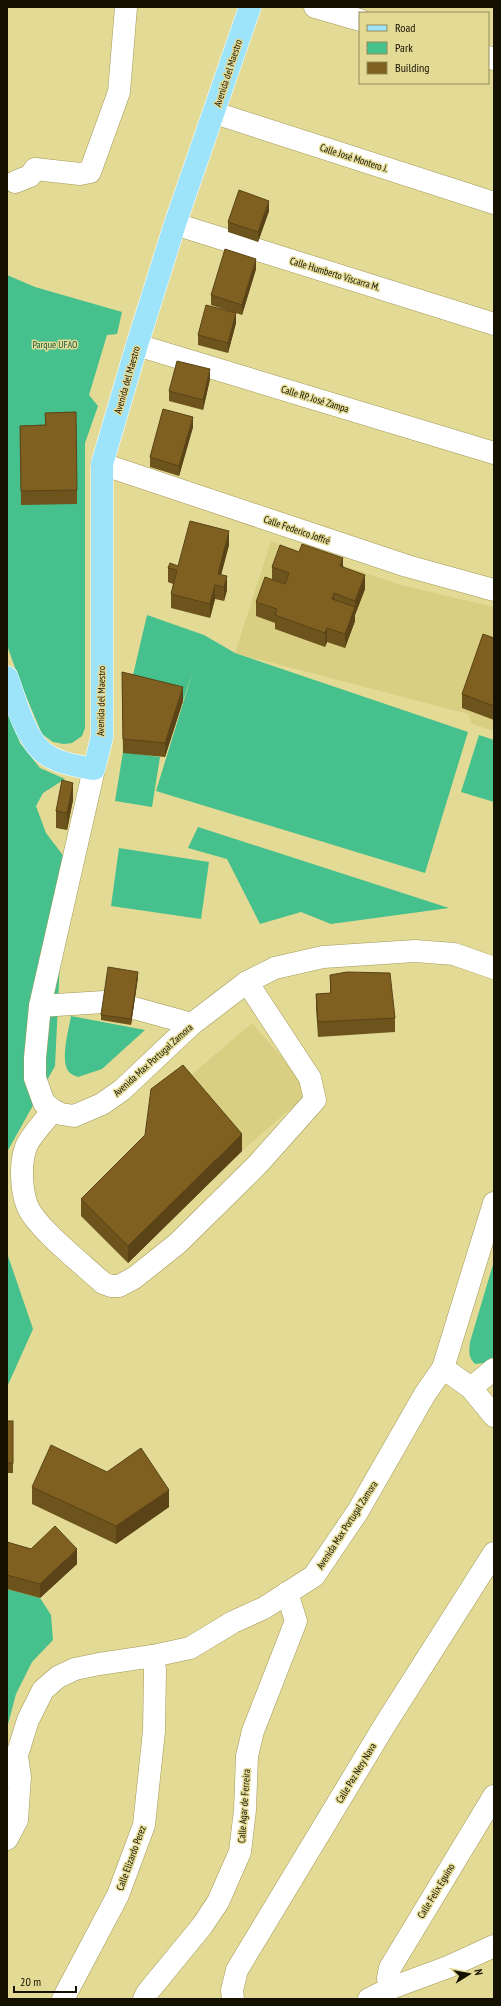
<svg xmlns="http://www.w3.org/2000/svg" width="501" height="2006" viewBox="0 0 501 2006" font-family="'PT Sans Narrow',sans-serif">
<rect width="100%" height="100%" fill="#e3da95"/>
<g fill="#d9cf82">
<polygon points="271,541 401,585 494,607 494,731 472,724 468,714 235,653"/>
<polygon points="252,1023 311,1091 242,1151 183,1082"/>
</g>
<g fill="#46c08c">
<polygon points="7,275 35,287 122,312 117,334 107,335 89,395 98,406 85,443 85,728 82,736 72,743 64,744 53,742 42,734 20,682 7,645"/>
<polygon points="147,615 204,635 235,653 468,732 425,873 156,791 193,671 183,701 130,688"/>
<polygon points="7,707 20,743 40,768 65,779 43,793 36,806 46,833 65,858 55,1066 7,1152"/>
<polygon points="479,735 494,740 494,802 461,792"/>
<polygon points="123,752 160,757 152,807 115,801"/>
<polygon points="198,827 449,908 331,924 301,912 260,924 227,859 188,848"/>
<polygon points="119,848 209,862 201,919 111,906"/>
<path d="M 71,1016 L 145,1030 L 102,1069 L 78,1077 C 76,1076 72,1075 70,1073 C 59,1063 69,1029 71,1016 Z"/>
<polygon points="7,1253 33,1329 7,1387"/>
<path d="M 494,1261 L 494,1358 L 484,1363 L 475,1364 C 468,1357 469,1351 470,1342 Z"/>
<polygon points="7,1589 40,1598 51,1615 53,1640 32,1662 16,1694 7,1728"/>
</g>
<g fill="none" stroke-linecap="round" stroke-linejoin="round">
<g stroke="#a29957" stroke-width="23">
<g id="minor">
<polyline points="315,7 360,20"/>
<polyline points="488,57 494,59"/>
<polyline points="215,113 494,203"/>
<polyline points="15,182 30,176 35,169 80,174 90,172 119,92 126,7"/>
<polyline points="175,224 494,324"/>
<polyline points="137,345 494,453"/>
<polyline points="102,464 407,566 494,590"/>
<polyline points="94,769 40,1006 35,1058 35,1078 44,1103 53,1110 61,1114 74,1116 102,1104 122,1090 192,1024 247,982 275,968 323,957 415,951 454,954 494,968"/>
<polyline points="40,1006 104,1002"/>
<polyline points="134,1008 192,1024"/>
<path d="M 53,1110 C 46,1120 30,1136 26,1147 C 20,1163 21,1189 27,1205 C 34,1226 85,1266 103,1283 L 111,1286 L 119,1286 L 134,1278 L 178,1243 L 259,1163 L 315,1100 L 310,1078 L 247,982"/>
<polyline points="443,1368 471,1388 494,1416"/>
<polyline points="471,1388 494,1369"/>
<polyline points="7,1777 17,1755 28,1720 43,1690 58,1677 75,1669 99,1664 153,1656 190,1648 233,1622 264,1608 314,1576 358,1511 425,1394 443,1368 494,1203"/>
<polyline points="7,1839 17,1820 20,1777 17,1756"/>
<polyline points="391,1988 388,1978 390,1968 494,1796"/>
<polyline points="63,1999 118,1895 144,1825 154,1731 155,1670 153,1656"/>
<polyline points="144,1999 147,1993 202,1926 218,1902 240,1852 245,1810 247,1756 253,1731 296,1621 287,1593"/>
<polyline points="233,1999 232,1990 237,1970 386,1723 494,1553"/>
<polyline points="369,1999 391,1988 448,1967 494,1946"/>
</g>
</g>
<g stroke="#fff" stroke-width="23">
<path id="major" d="M 7,677 C 15,698 26,743 47,755 C 61,764 78,766 94,769 L 102,737 L 102,464 L 137,345 L 175,224 L 250,7"/>
</g>
<use href="#minor" stroke="#fff" stroke-width="22"/>
<use href="#major" stroke="#9de3fa" stroke-width="22"/>
</g>
<g fill="#6d531c">
<polygon points="269,211 258,242 228,232 228,222"/>
<polygon points="256,269 242,315 236,313 236,323 228,353 198,345 198,335 232,312 211,305 211,295"/>
<polygon points="210,379 203,410 169,401 169,391"/>
<polygon points="45,413 77,490 77,504 21,505 20,426 45,425"/>
<polygon points="193,427 179,476 150,467 150,457"/>
<polygon points="229,545 221,575 227,590 224,601 215,599 210,618 171,608 171,594 173,584 168,582 168,568 178,566"/>
<polygon points="343,566 365,589 355,615 355,621 345,648 327,642 325,647 275,629 275,623 256,616 256,602 272,579 272,567"/>
<polygon points="494,638 494,720 462,708 462,694"/>
<polygon points="122,686 183,701 165,757 123,753"/>
<polygon points="73,800 67,830 56,828 56,811"/>
<polygon points="330,975 395,1018 395,1032 318,1037 316,1008 316,994 330,993"/>
<polygon points="138,977 131,1025 101,1020 101,1015"/>
<polygon points="242,1151 128,1263 81,1216 81,1199"/>
<rect x="7" y="1421" width="6" height="52"/>
<polygon points="32,1487 169,1507 116,1544 32,1504"/>
<polygon points="7,1542 31,1549 77,1564 40,1598 7,1589"/>
</g>
<g fill="#594317">
<polygon points="269,201 269,211 258,242 258,232"/>
<polygon points="256,259 256,269 242,315 242,305"/>
<polygon points="236,313 236,323 228,353 228,343"/>
<polygon points="210,369 210,379 203,410 203,400"/>
<polygon points="193,417 193,427 179,476 179,466"/>
<polygon points="229,531 229,545 218,586 218,574"/>
<polygon points="343,558 343,572 340,566"/>
<polygon points="365,575 365,589 355,615 355,601"/>
<polygon points="227,576 227,590 224,601 224,587"/>
<polygon points="215,585 215,599 210,618 210,604"/>
<polygon points="334,593 334,607 332,599"/>
<polygon points="355,607 355,621 345,648 345,634"/>
<polygon points="327,628 327,642 325,647 325,633"/>
<polygon points="183,687 183,701 165,757 165,743"/>
<polygon points="73,783 73,800 67,830 67,813"/>
<polygon points="138,972 138,977 131,1025 131,1019"/>
<polygon points="242,1134 242,1151 128,1263 128,1246"/>
<polygon points="169,1490 169,1507 116,1544 116,1526"/>
<polygon points="77,1549 77,1564 40,1598 40,1584"/>
</g>
<g fill="#7f6021" stroke="#594317">
<polygon points="239,190 269,201 258,232 228,222"/>
<polygon points="225,249 256,259 242,305 211,295"/>
<polygon points="206,305 236,313 228,343 198,335"/>
<polygon points="177,361 210,369 203,400 169,391"/>
<polygon points="163,409 193,417 179,466 150,457"/>
<polygon points="76,412 77,490 21,491 20,426 46,425 45,413"/>
<polygon points="190,521 229,531 218,574 227,576 224,587 215,585 210,604 171,594 177,570 168,568 170,563 178,566"/>
<polygon points="302,544 343,558 340,566 365,575 355,601 334,593 332,599 355,607 345,634 327,628 325,633 275,615 277,609 256,602 265,577 285,584 289,573 272,567 280,545 299,552"/>
<polygon points="483,634 494,638 494,706 462,694"/>
<polygon points="122,672 183,687 165,743 123,739"/>
<polygon points="62,780 73,783 67,813 56,811"/>
<polygon points="108,967 138,972 131,1019 101,1015"/>
<polygon points="347,972 390,973 395,1018 318,1022 316,994 331,993 330,975"/>
<polygon points="183,1065 242,1134 128,1246 81,1199 145,1135 151,1089"/>
<rect x="7" y="1421" width="6" height="42"/>
<polygon points="51,1445 107,1472 141,1448 169,1490 116,1526 32,1487"/>
<polygon points="55,1526 77,1549 40,1584 7,1575 7,1542 31,1549"/>
</g>
<g text-anchor="middle" dominant-baseline="central" stroke-width="3" stroke-linejoin="round" paint-order="stroke">
<g font-size="10" fill="#151100" stroke="#e3da95">
<text transform="translate(228 73) rotate(-72)">Avenida del Maestro</text>
<text transform="translate(354 158) rotate(18)">Calle José Montero J.</text>
<text transform="translate(335 274) rotate(17)">Calle Humberto Viscarra M.</text>
<text transform="translate(127 380) rotate(-74)">Avenida del Maestro</text>
<text transform="translate(315 399) rotate(17)">Calle RP. José Zampa</text>
<text transform="translate(297 530) rotate(19)">Calle Federico Joffré</text>
<text transform="translate(101 701) rotate(-89)">Avenida del Maestro</text>
<text transform="translate(153 1060) rotate(-42)">Avenida Max Portugal Zamora</text>
<text transform="translate(347 1525) rotate(-57)">Avenida Max Portugal Zamora</text>
<text transform="translate(356 1773) rotate(-59)">Calle Paz Nery Nava</text>
<text transform="translate(244 1806) rotate(-86)">Calle Agar de Ferreira</text>
<text transform="translate(131 1858) rotate(-70)">Calle Elizardo Perez</text>
<text transform="translate(436 1891) rotate(-59)">Calle Felix Eguino</text>
</g>
<g font-size="10" fill="#15573c" stroke="#e3da95">
<text x="55" y="344">Parque UFAO</text>
</g>
</g>
<rect width="501" height="2006" fill="none" stroke="#151100" stroke-width="16"/>
<rect x="359" y="12" width="130" height="72" fill="#e3da95" stroke="#918a59"/>
<rect x="367" y="25" width="20" height="6" fill="#9de3fa" stroke="#918a59"/>
<text x="395" y="32" font-size="12" fill="#151100">Road</text>
<rect x="367" y="42" width="20" height="12" fill="#46c08c" stroke="#918a59"/>
<text x="395" y="52" font-size="12" fill="#151100">Park</text>
<rect x="367" y="62" width="20" height="12" fill="#7f6021" stroke="#918a59"/>
<text x="395" y="72" font-size="12" fill="#151100">Building</text>
<g transform="translate(469 1974) rotate(79)" stroke="#e3da95" stroke-width="3" paint-order="stroke">
<path d="M0-3L7 15L0 10L-7 15Z" fill="#151100"/>
<text y="-6" font-size="11" font-weight="bold" text-anchor="middle" fill="#151100">N</text>
</g>
<path d="M14 1986v6h62v-6" fill="none" stroke="#151100" stroke-width="2"/>
<text x="20" y="1986" font-size="12" fill="#151100" stroke="#e3da95" stroke-width="3" paint-order="stroke">20 m</text>
</svg>
